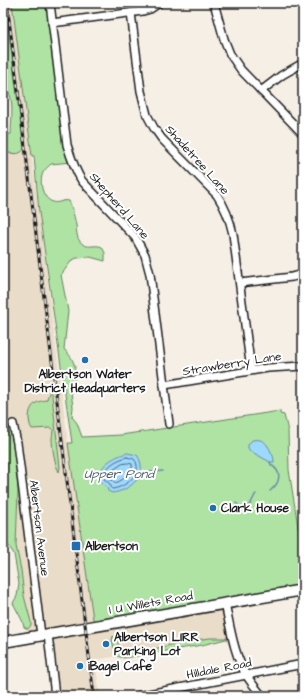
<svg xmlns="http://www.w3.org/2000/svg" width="306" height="699" viewBox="0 0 306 699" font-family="'Architects Daughter',sans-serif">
<rect width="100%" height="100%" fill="#f5efe6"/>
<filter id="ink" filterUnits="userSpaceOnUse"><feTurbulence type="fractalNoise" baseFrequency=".025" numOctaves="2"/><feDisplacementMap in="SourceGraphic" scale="8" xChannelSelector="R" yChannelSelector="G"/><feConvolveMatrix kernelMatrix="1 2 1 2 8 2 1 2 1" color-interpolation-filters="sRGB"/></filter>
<g filter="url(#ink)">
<polygon fill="#e9dcc8" points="5,3 12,3 68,443 94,626 225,603 232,637 95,660 100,696 55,696 48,634 29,638 16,554 18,490 14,441 4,408 3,398 3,149 23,148"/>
<g fill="#afe3a4" stroke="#668060">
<path d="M 3,3 L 5,3 L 24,149 C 19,157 11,152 3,153 L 3,135 L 11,134 C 11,123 15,95 6,89 L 3,90 Z"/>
<path d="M 12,3 L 49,3 L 71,162 L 51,164 C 49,166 46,168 44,171 C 38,180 42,199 53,202 C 59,204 63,199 69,201 C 72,206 75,220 76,225 C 77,233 76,240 84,245 C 90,248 96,244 102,247 L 105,253 L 105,261 L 90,257 L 77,258 L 72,260 L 61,275 L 68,311 L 64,349 L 71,357 L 75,366 L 74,383 L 71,392 L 73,407 L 72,417 L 77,423 L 82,437 L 121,435 L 280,411 L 280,414 L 284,415 L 288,431 L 289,470 L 303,558 L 303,590 L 94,626 L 68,443 L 72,443 L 39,212 L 34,156 L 32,156 Z"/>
<path d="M 50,390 L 52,396 L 60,467 L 59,472 C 55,465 52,447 52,439 C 52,436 53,433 53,429 L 50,428 L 32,429 C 27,421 28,406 38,402 C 41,401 44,401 47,399 Z"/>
<polygon points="3,398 4,408 14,441 18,490 16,546 21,570 24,596 31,622 31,625 28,629 24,627 22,620 13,603 17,596 19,584 14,554 3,537"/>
<polygon points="113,636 117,639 119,647 127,651 133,651 144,649 154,649 182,642 210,638 230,638 202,645 124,658 116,656 112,640"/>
</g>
<g fill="#9dd8fe" stroke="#698da4">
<path d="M 252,440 C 263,438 267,443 271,452 C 273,456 274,457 274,462 L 270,462 L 250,451 L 248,448 L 248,445 Z"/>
<path d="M 127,453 L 137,455 C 150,474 130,491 112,493 L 108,491 L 107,487 C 102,484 100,482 100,477 C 99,464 116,456 127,453 Z"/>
</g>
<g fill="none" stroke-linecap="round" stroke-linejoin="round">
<g stroke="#506776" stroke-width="1">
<path d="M 127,457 L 134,459 C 145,472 125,488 112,489 L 110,484 L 104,479 C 103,467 116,460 127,457 Z"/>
<path d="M 128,463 L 132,464 C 134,473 124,479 116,483 L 109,478 L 110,472 L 122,464 Z"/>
</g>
<g stroke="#698da4" stroke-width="1.5">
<polyline points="139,473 163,471"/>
<path d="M 270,491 C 280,483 283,472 271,465 L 270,462"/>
<polyline points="236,503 240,507 245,509 251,503 255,495 256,494"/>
</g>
<g stroke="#1c1c1c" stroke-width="10">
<g id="minor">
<path d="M 50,3 L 67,145 C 71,158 75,170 82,181 L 135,237 L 145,255 L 150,274 L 169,424"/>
<polyline points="214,3 224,39 230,54 241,70 303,134"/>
<path d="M 131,13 L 141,91 L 147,115 L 154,128 L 162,139 L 217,195 C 225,207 230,220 233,234 L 251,370"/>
<polyline points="52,23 143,11 150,9 159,3"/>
<polyline points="261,91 282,75 303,63"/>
<polyline points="240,283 292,277 303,274"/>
<polyline points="164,385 268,368 303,366"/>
<polyline points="13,424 17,443 41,635"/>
<path d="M 225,603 C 230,626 234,656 247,676 C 251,683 257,689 262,696"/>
<polyline points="48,634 55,696"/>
<polyline points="138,696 303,664"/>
</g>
</g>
<g stroke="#1c1c1c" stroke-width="13">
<polyline id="secondary" points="3,642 303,590"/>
</g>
<use href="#minor" stroke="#fff" stroke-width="7"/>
<use href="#secondary" stroke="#fff" stroke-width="10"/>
<g stroke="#1c1c1c" stroke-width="3">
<polyline id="rail" points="7,3 94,696"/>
</g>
<use href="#rail" stroke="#fff" stroke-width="1.5" stroke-dasharray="4.5" stroke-linecap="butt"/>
</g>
</g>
<g fill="#1f6fb2" stroke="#fff" stroke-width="1.5">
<circle cx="85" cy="360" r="4"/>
<circle cx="213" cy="508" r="4"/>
<rect x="71" y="541" width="10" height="10" rx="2"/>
<circle cx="106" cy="644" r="4"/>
<circle cx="80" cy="666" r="4"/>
</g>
<g text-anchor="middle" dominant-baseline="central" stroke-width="4" stroke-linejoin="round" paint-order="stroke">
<g font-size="12" fill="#1c1c1c" stroke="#fff">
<text transform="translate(197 160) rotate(48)">Shadetree Lane</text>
<text transform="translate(119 206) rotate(49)">Shepherd Lane</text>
<text transform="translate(232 364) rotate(-9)">Strawberry Lane</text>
<text transform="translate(39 528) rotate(83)">Albertson Avenue</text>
<text transform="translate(151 603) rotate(-10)">I U Willets Road</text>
<text transform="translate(219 669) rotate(-11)">Hilldale Road</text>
</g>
<g font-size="12" font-weight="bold" fill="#1c1c1c" stroke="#fff" text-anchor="start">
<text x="85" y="374" text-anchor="middle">Albertson Water<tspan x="85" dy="14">District Headquarters</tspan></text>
<text x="221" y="508">Clark House</text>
<text x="85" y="546">Albertson</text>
<text x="114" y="637">Albertson LIRR<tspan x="114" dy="14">Parking Lot</tspan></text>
<text x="88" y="666">iBagel Cafe</text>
</g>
<g font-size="13" font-style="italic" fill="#495e6b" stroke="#fff">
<text x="119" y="474">Upper Pond</text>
</g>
</g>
<rect width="306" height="699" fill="none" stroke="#fff" stroke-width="16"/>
<rect x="8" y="8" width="290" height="683" fill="none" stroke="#1c1c1c" stroke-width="1.5" filter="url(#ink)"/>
</svg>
